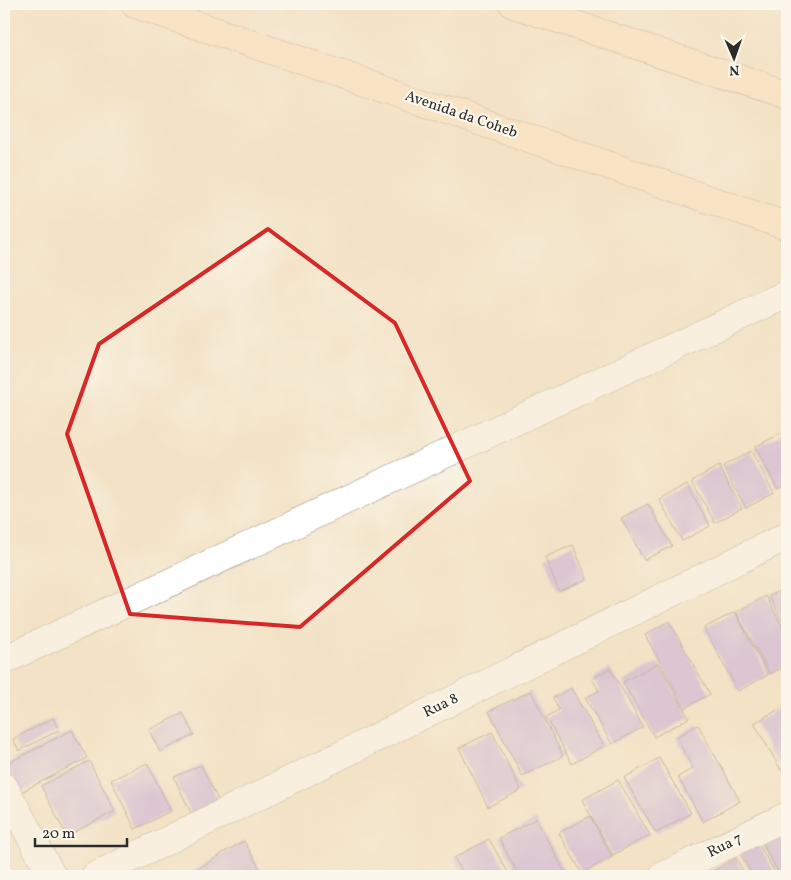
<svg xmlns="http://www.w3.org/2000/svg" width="791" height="880" viewBox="0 0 791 880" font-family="Vollkorn,serif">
<rect width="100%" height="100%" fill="#fbf7ec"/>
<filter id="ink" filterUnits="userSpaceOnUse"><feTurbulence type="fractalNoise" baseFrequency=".02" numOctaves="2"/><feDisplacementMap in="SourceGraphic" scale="10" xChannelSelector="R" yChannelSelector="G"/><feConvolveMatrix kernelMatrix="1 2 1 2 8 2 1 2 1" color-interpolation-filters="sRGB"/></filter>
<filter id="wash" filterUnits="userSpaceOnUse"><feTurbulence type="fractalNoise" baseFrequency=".0096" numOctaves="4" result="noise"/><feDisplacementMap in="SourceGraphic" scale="20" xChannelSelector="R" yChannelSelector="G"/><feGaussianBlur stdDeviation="1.12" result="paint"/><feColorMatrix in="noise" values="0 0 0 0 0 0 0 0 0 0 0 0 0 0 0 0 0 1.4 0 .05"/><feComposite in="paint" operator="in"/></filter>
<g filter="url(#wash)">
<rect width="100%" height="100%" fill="#f3e2c5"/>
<g id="blocks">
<g fill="#bea4e2">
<polygon points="782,433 787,442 787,484 778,489 755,447"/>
<polygon points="751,451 774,493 746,508 723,466"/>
<polygon points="719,466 742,508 715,523 692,481"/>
<polygon points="687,484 710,526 682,541 659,499"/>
<polygon points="648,504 672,546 644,560 621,518"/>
<polygon points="573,545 587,579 559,591 545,557"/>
<polygon points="787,587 787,630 769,596"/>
<polygon points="766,596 787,635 787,665 770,674 736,612"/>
<polygon points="735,612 768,675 738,691 704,628"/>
<polygon points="669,621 710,694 685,708 645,635"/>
<polygon points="658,663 689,718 654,737 623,682"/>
<polygon points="610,668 643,727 612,744 585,698 599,691 592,679"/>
<polygon points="571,688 604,746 572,764 546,717 559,710 553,698"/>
<polygon points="531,691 563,756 522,776 489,711"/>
<polygon points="787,705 787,767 781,770 754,723"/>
<polygon points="183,713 194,735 160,752 149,730"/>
<polygon points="53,718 59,730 19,751 13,739"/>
<polygon points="698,725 740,801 703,822 678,777 693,768 676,737"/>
<polygon points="72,730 87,758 21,792 6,764"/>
<polygon points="492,732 521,790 488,807 459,748"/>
<polygon points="659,758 691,813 656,833 624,778"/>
<polygon points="89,761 115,811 67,836 41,786"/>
<polygon points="147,763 171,811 135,829 111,780"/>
<polygon points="201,765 218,800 191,813 174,777"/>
<polygon points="618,780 650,835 613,855 582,800"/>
<polygon points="590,816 612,857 582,873 559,833"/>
<polygon points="536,819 567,876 519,876 499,838"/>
<polygon points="787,831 787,844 782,834"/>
<polygon points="780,833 787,846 787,876 780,876 762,843"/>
<polygon points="489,839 510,876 465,876 454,858"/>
<polygon points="244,841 264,876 185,876 221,855 221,854"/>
<polygon points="758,843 777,876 753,876 740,853"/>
<polygon points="736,858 746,876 707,876 706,875"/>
</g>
</g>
</g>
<g filter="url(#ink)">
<use href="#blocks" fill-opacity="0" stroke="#8f8678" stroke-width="1"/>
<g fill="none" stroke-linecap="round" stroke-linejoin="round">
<g stroke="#8f8678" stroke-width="29">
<g id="street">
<polyline points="4,660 787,294"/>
<polyline points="4,787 52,876"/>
<polyline points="95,876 787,536"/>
<polyline points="663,876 787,816"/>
</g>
</g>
<g stroke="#8f8678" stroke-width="29">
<g id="secondary">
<polyline points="135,4 787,226"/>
<polyline points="513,4 787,95"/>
</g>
</g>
<use href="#street" stroke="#fff" stroke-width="28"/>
<use href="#secondary" stroke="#ffe4c6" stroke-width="28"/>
</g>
</g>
<path d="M0 0H791V880H0ZM 268,229 L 395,323 L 470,481 L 300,627 L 130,614 L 67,434 L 99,344 Z" fill="#f3e2c5" fill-opacity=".55" fill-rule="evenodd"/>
<path fill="none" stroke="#d62828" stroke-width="4" stroke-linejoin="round" d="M 268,229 L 395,323 L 470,481 L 300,627 L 130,614 L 67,434 L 99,344 Z"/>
<g text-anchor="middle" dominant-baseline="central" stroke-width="4.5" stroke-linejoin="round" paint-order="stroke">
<g font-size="15" fill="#2b2b2b" stroke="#fbf7ec">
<text transform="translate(461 115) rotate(19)">Avenida da Coheb</text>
<text transform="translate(441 706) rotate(-26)">Rua 8</text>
<text transform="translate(725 846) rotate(-26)">Rua 7</text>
</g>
</g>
<rect width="791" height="880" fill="none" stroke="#fbf7ec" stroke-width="20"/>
<g transform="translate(734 58) rotate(178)" stroke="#fbf7ec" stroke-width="4" paint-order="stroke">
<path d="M0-4L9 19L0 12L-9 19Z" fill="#2b2b2b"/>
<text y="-8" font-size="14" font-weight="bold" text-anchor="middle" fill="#2b2b2b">N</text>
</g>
<path d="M35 838v8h92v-8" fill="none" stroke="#2b2b2b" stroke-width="2.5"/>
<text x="42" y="838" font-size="15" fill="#2b2b2b" stroke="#fbf7ec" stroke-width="4" paint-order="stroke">20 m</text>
</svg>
